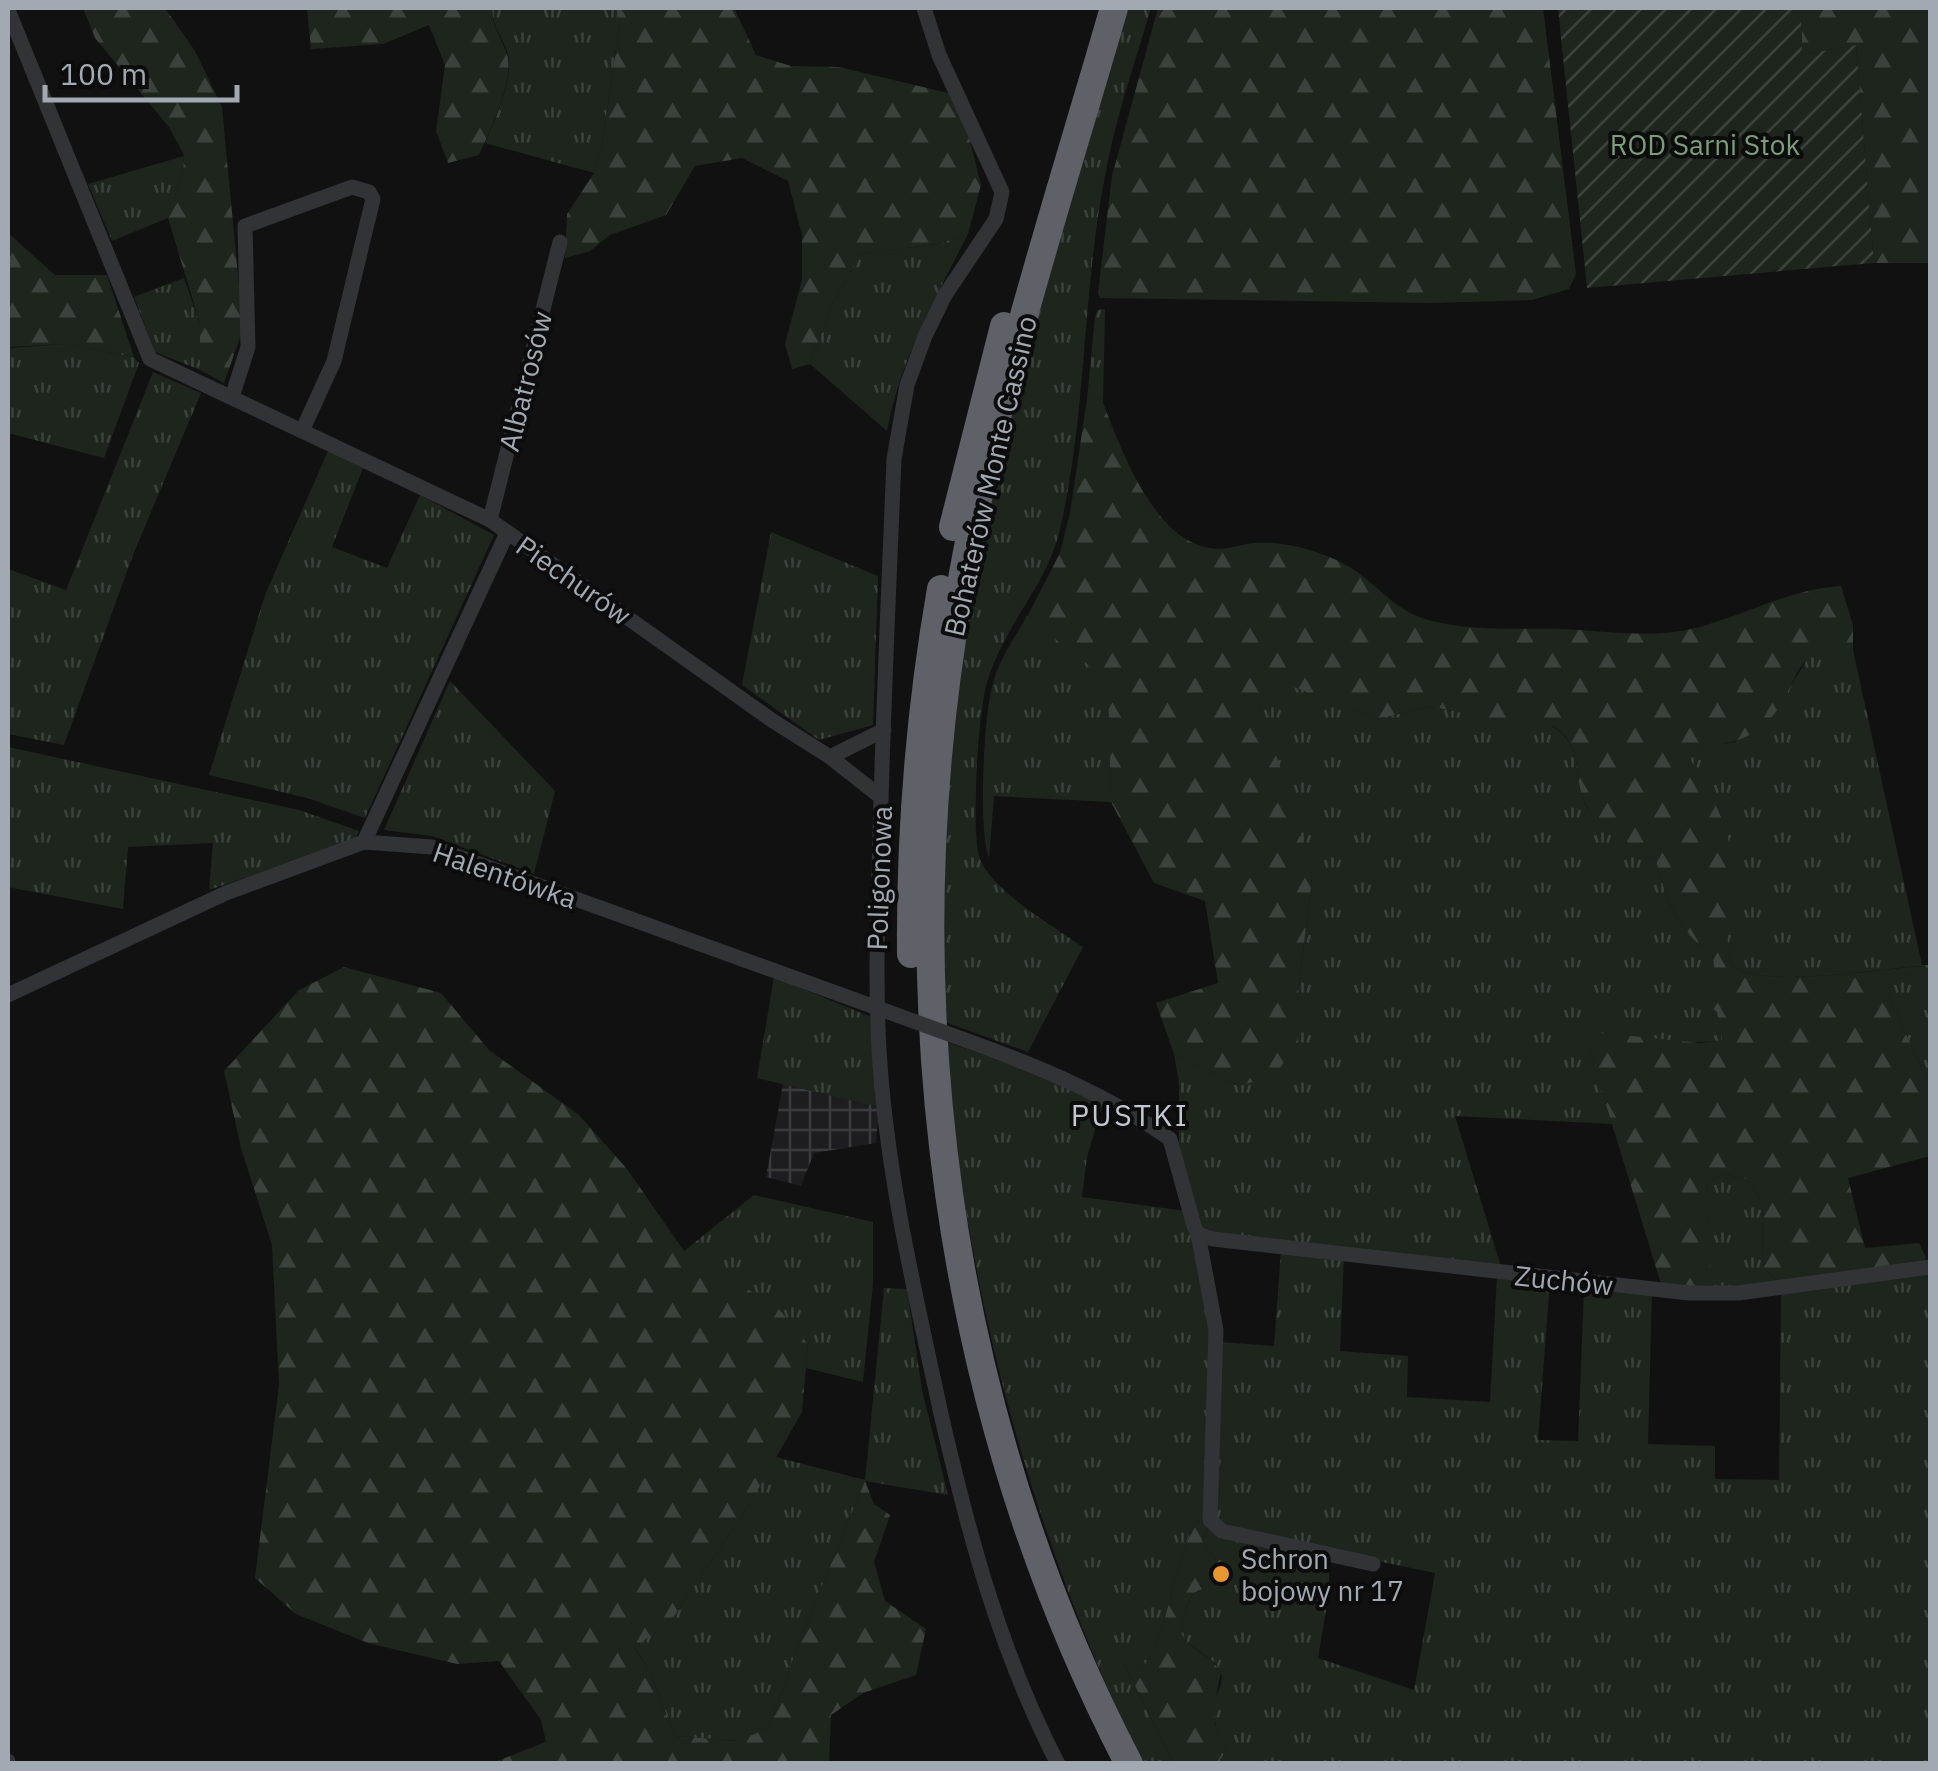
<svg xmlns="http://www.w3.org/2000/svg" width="1938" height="1771" viewBox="0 0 1938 1771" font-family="'IBM Plex Sans',sans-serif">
<defs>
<pattern id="industrial-grid" width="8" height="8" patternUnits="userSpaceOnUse" patternTransform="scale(2.5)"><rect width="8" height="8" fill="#1d1d1f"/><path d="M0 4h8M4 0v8" fill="none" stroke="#3b3b3d"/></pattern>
<pattern id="grass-tufts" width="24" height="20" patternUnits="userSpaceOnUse" patternTransform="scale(2.5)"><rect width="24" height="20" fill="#1d251d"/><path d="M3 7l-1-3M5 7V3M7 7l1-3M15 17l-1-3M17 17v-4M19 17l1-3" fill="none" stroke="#3b423b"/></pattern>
<pattern id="forest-firs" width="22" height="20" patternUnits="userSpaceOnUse" patternTransform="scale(2.5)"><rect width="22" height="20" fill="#1d251d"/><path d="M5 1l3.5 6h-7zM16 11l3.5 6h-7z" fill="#3b423b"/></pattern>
<pattern id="garden-furrows" width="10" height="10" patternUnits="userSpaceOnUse" patternTransform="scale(2.5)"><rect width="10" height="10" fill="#1d251d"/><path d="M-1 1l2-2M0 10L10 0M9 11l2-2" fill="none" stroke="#3b423b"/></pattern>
</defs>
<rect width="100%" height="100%" fill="#111112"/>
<polygon fill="url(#industrial-grid)" points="783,1084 879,1107 876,1143 814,1153 801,1186 766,1177"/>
<g fill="url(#grass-tufts)">
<path d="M 492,8 L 616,8 L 620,22 L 602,143 L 594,173 L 485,143 C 495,120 511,85 509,59 C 507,42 492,29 492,8 Z"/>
<path d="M 1127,8 L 1151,8 C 1135,63 1115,119 1105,176 C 1082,292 1087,413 1060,529 C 1050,573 1023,604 1003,644 C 996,657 990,671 986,686 C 978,721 972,817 978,852 C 984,887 1055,927 1083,947 L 1028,1052 L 945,1022 C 944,908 943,795 958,682 C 989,452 1064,230 1127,8 Z"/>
<polygon points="184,156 183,172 168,218 112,241 88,184"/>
<path d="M 968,234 C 935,299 900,360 887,431 L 810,364 L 832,305 L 860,254 L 937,244 Z"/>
<polygon points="184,278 200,324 200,370 155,352 134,297"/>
<polygon points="1105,309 1103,403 1094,395 1087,399 1095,316 1098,310"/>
<polygon points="65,344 134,357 139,363 104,458 8,433 8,348"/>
<polygon points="153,372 201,393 133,555 64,745 8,734 8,569 66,590"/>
<polygon points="328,451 363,468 332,547 387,568 420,495 494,535 365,818 307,798 209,775 265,595"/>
<polygon points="771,532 878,576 873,725 819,740 742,685"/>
<path d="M 1027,616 L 1109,680 L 1111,802 L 994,796 L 989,858 C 978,830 984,717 992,687 C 998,661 1014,639 1027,616 Z"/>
<path d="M 1827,647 L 1853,650 L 1922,965 L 1930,965 L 1930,1086 L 1889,997 C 1893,968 1906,982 1920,966 C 1877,969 1764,989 1731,966 L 1725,930 L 1733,878 L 1690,759 L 1695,749 L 1735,742 L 1783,698 L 1811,653 Z"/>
<path d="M 1275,679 L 1378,719 L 1431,706 L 1552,726 C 1588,748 1570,781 1588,809 C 1603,831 1634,844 1656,860 C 1666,900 1678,931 1713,956 L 1723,1041 L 1588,1046 L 1612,1124 L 1455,1116 L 1502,1270 L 1213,1236 L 1197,1224 L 1179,1143 L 1179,1083 L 1174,1054 L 1239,1086 L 1297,1040 L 1297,1002 L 1312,878 L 1258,702 Z"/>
<polygon points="450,681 555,791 534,874 432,836 384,830"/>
<polygon points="8,747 299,810 359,831 355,840 209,890 213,843 128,847 123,909 8,887"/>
<polygon points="774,977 871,1017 879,1107 757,1078"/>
<path d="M 946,1042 L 1033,1071 L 1103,1103 L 1087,1157 L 1082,1197 L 1186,1211 L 1194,1236 L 1213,1330 L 1206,1512 L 1209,1524 L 1220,1533 L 1325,1555 L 1324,1562 L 1329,1565 L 1329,1593 L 1318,1658 L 1414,1690 L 1435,1573 L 1228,1530 L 1216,1524 L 1213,1518 L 1219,1342 L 1274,1346 L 1281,1250 L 1344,1257 L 1340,1351 L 1408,1356 L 1407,1397 L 1490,1402 L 1497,1276 L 1550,1281 L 1538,1440 L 1578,1441 L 1584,1291 L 1595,1287 L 1652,1292 L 1648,1444 L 1715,1446 L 1715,1479 L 1779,1480 L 1781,1293 L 1930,1272 L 1930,1763 L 1218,1763 L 1226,1751 C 1220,1736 1211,1720 1214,1704 C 1216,1694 1224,1683 1221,1673 C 1218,1659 1191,1650 1181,1634 C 1185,1611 1186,1584 1216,1589 L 1225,1581 L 1227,1574 L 1202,1542 L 1209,1524 L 1196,1521 C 1172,1569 1171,1625 1142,1670 L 1122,1660 L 1174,1763 L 1142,1763 C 1032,1536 965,1294 946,1042 Z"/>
<path d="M 1722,1174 L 1746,1179 L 1762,1202 L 1763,1267 L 1781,1284 L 1698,1288 C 1729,1246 1698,1227 1708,1183 Z"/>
<polygon points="754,1195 873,1222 873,1284 863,1382 806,1368 808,1344 684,1251"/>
<polygon points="884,1288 907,1289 922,1390 948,1495 865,1481 799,1642 769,1728 739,1741 675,1736 651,1675 635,1647 675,1615 749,1505 776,1457 865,1480"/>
</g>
<g fill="url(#forest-firs)">
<polygon points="83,8 165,8 195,51 222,107 243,329 224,383 200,370 200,324 168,218 183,172 184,155 169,127 95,38"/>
<path d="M 307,8 L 492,8 C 492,26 501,37 507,54 C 515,80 490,130 479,155 L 448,163 L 436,131 L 445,65 L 429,25 L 383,44 L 311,49 Z"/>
<polygon points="616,8 734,8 756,55 791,66 839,67 948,93 967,129 981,185 968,234 937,244 860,254 832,305 810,364 792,369 785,344 802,280 802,235 788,181 742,158 695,166 666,215 610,235 590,251 565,258 567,214 594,173 602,143 620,22"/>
<polygon points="1158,8 1543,8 1576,274 1569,289 1532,300 1431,303 1100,298 1098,293 1112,176"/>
<polygon points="1801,8 1930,8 1930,263 1874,263 1856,45 1802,55"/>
<polygon points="8,233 55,275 107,275 134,357 65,344 8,347"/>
<path d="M 1094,395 L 1103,403 C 1123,453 1156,548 1219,549 C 1232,549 1244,543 1257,543 C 1270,542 1289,544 1302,548 C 1321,553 1341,560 1357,572 C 1381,589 1396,610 1425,619 C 1468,632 1516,628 1561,629 C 1607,631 1651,639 1696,628 C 1745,615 1790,589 1841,586 L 1853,625 L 1853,650 C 1787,643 1804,685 1767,722 C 1748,742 1720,745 1695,749 L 1690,759 C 1713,796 1734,834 1733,878 C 1732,915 1723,926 1731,966 C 1764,989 1879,969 1922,966 C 1907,979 1892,973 1889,997 L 1930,1086 L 1930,1156 L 1848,1178 L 1865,1248 L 1919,1243 L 1926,1258 L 1922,1263 L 1781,1284 L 1763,1267 L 1762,1202 L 1746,1179 L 1722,1174 L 1708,1183 C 1698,1227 1730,1245 1698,1288 L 1662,1287 L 1588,1046 L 1594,1032 L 1699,1043 L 1722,1040 L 1717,1012 L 1701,998 L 1715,979 L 1713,956 C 1678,931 1666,900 1656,860 C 1634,844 1598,830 1586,805 C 1571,776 1586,747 1553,726 L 1537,730 L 1431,706 L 1378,719 L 1275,680 L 1258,702 L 1291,800 L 1312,878 L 1297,1002 L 1297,1040 L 1276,1075 L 1239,1086 L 1174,1054 L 1156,1003 L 1218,983 L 1205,901 L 1154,883 L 1111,802 L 1108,680 L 1027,617 L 1060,553 L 1070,513 L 1087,399 Z"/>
<polygon points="344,967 441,993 489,1050 579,1115 627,1169 684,1251 777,1307 808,1344 802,1412 749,1505 675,1615 635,1648 651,1675 675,1736 738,1741 769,1728 799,1642 865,1481 874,1504 890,1515 874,1562 885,1601 926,1629 916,1675 863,1693 831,1715 829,1763 492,1763 546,1742 541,1720 499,1661 457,1664 368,1643 296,1614 255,1578 279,1385 272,1245 241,1148 224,1071 299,990"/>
<path d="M 1196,1521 L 1209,1524 L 1202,1542 L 1227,1574 L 1226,1581 L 1215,1590 C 1186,1583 1185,1611 1181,1634 C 1192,1651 1211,1655 1221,1672 L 1214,1707 L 1215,1724 L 1226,1751 L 1218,1763 L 1174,1763 L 1121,1658 L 1142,1670 C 1171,1625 1172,1569 1196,1521 Z"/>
</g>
<polygon fill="url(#garden-furrows)" points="1558,8 1801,8 1802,55 1856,45 1874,263 1587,288"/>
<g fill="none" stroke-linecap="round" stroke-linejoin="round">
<g stroke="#323337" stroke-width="15">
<path d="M 924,8 L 939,55 L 1002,192 L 996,219 L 945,295 L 925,336 L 907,385 L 894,459 C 889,585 883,711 880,837 C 878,908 875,978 879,1049 C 886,1172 915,1293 941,1414 C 969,1536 1000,1652 1058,1764"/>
<polyline points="8,10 150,359 490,520 773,721 830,757 881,797"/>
<polyline points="232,397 248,347 245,226 352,187 369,192 373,199 334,361 303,429"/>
<polyline points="490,520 560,242"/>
<polyline points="830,757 884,730"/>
<polyline points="364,842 507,533"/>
<polyline points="8,995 226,893 364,842 432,847 839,994"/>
<path d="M 968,1041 C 1040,1067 1108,1095 1170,1139 L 1194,1226 L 1198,1234 L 1213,1239 L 1689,1293 L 1738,1293 L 1930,1267"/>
<polyline points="1198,1234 1216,1330 1210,1520 1222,1531 1373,1564"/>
<polyline points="8,1761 8,1764"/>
</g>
<g stroke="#5e6268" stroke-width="28">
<path d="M 1114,8 C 1058,202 993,397 959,596 C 891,989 944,1409 1129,1764"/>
<polyline points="953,527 1004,326"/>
<path d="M 911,954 C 910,831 920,710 941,589"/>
</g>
<polyline stroke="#323337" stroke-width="15" points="839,994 968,1041"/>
</g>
<circle fill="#eb9730" stroke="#0c0c0d" stroke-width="4" cx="1221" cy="1574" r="10"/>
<g text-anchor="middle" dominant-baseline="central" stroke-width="8" stroke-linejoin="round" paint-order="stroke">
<g font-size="28" fill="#7b9d7a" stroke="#0c0c0d">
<text x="1705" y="144">ROD Sarni Stok</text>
</g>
<g font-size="28" fill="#a2a9b2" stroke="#0c0c0d">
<text transform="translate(525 381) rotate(-76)">Albatrosów</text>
<text transform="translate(990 476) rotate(-77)">Bohaterów Monte Cassino</text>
<text transform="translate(574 580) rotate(35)">Piechurów</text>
<text transform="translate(505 875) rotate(19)">Halentówka</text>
<text transform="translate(879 878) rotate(-88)">Poligonowa</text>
<text transform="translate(1564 1280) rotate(6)">Zuchów</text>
</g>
<g font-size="28" fill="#a2a9b2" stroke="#0c0c0d" text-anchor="start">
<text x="1241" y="1558">Schron<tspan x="1241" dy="32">bojowy nr 17</tspan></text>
</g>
<g font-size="30" letter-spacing="2.5" fill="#c3c7cf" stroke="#0c0c0d">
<text x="1130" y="1114">PUSTKI</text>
</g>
</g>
<rect width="1938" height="1771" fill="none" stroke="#a2a9b2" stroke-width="20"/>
<path d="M45 85v15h192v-15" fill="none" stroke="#a2a9b2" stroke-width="5"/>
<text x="60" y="85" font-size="30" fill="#a2a9b2" stroke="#0c0c0d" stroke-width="8" paint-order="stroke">100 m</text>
</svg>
